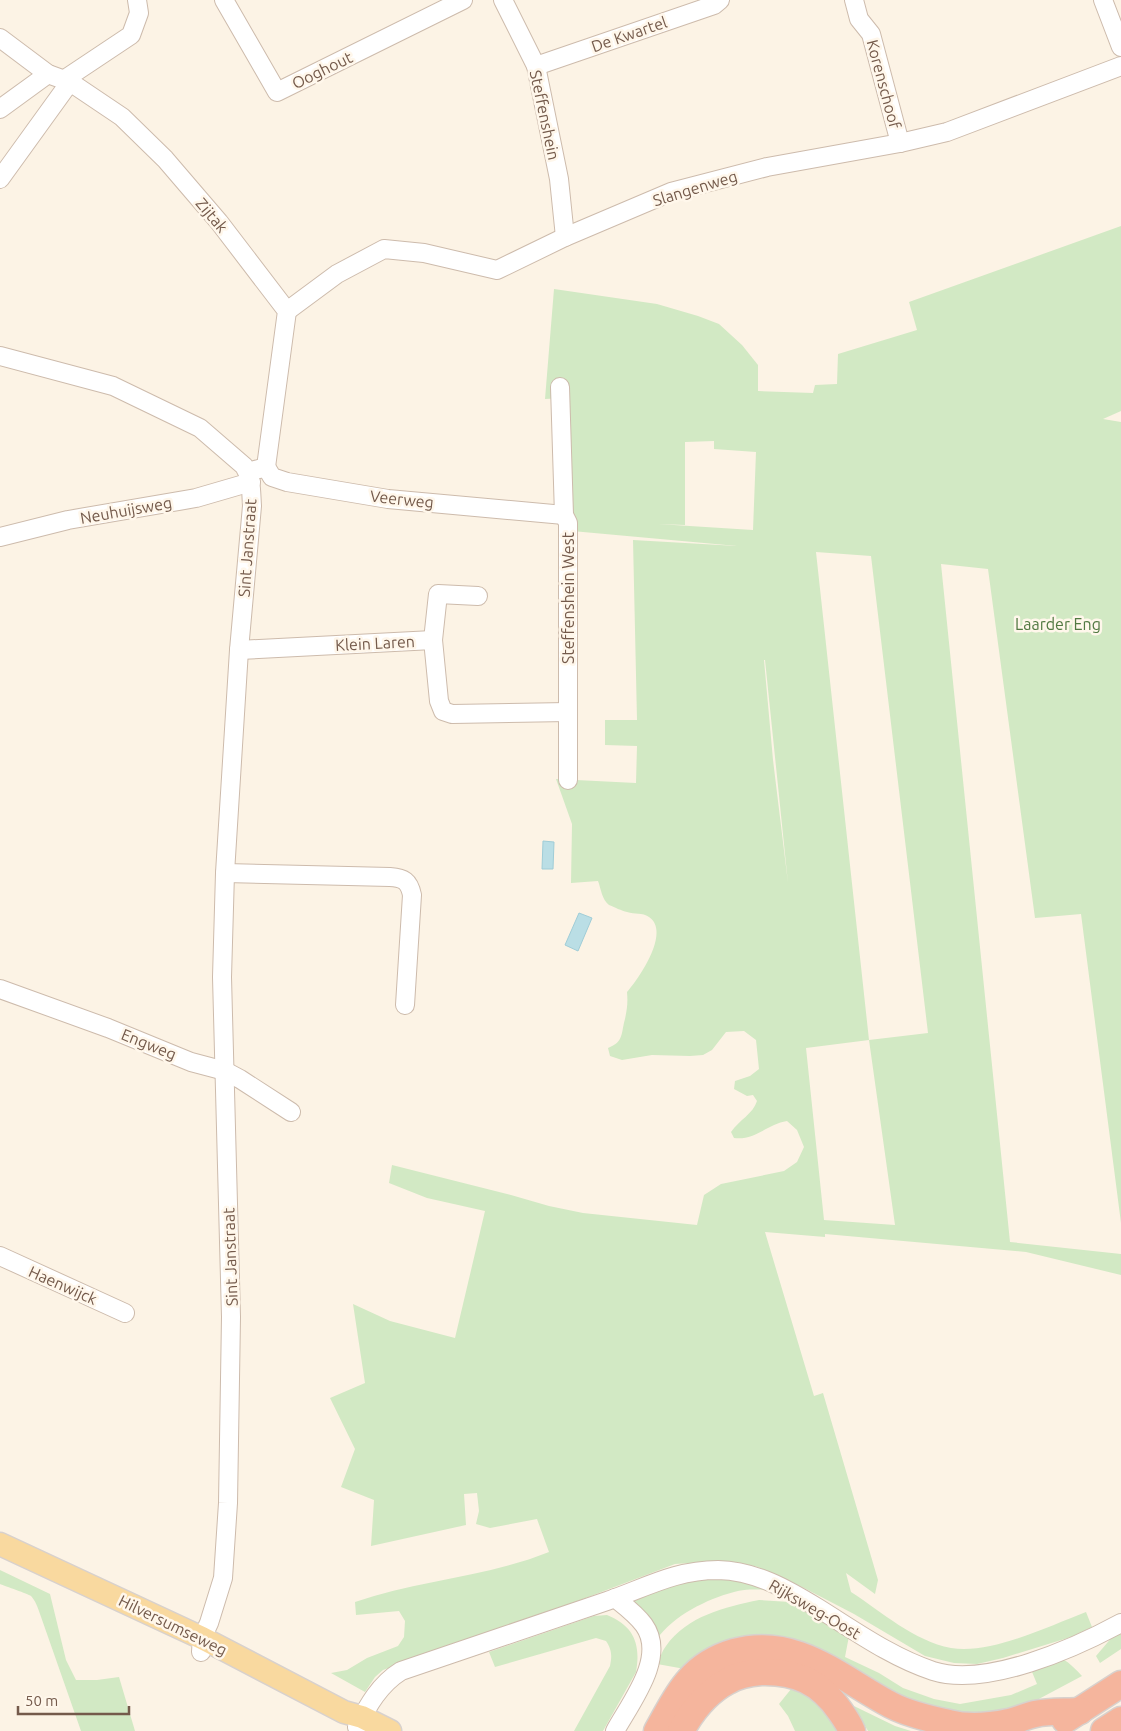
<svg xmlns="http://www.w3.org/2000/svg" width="1121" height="1731" viewBox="0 0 1121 1731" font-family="Ubuntu,sans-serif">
<rect width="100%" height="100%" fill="#fcf3e5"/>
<g fill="#d2e9c4" fill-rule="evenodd">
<path d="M 1121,226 L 1121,411 L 1103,419 L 1121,422 L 1121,1223 L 1081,914 L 1035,918 L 988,569 L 941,564 L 1010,1242 L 1121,1254 L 1121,1275 L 1026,1252 L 825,1234 L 825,1237 L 765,1232 L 814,1396 L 823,1393 L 878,1580 L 875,1594 L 846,1573 L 851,1592 C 882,1612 914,1641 951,1648 C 990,1655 1049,1626 1086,1612 L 1092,1627 L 1071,1637 L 1003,1658 L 977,1664 L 954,1663 L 925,1656 L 854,1614 L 802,1587 L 758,1567 L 736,1562 L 704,1562 L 675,1564 L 554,1610 L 383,1670 L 375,1677 L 365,1692 L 331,1673 L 347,1670 L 367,1658 L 398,1646 L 404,1637 L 405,1621 L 399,1611 L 356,1615 L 355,1602 C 419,1580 487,1577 549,1552 L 537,1519 L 490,1528 L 476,1524 L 479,1511 L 477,1493 L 464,1494 L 466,1525 L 371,1546 L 374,1500 L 341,1487 L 355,1449 L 330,1398 L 365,1383 L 353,1304 L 390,1321 L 455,1338 L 485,1211 L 427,1198 L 389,1183 L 392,1165 L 511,1195 L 549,1206 L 583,1213 L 697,1225 L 704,1195 L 721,1184 L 784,1171 L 797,1162 L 804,1147 L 797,1130 L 787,1121 C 768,1124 754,1141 734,1138 L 731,1132 C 739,1120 753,1114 757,1101 L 753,1095 L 747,1096 L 734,1089 L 735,1081 L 750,1076 L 759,1069 L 756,1040 L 744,1031 L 726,1032 L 712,1050 L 703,1055 L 690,1056 L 652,1055 L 622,1060 L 610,1056 L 608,1048 C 624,1042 621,1033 625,1019 C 627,1009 628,1003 627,992 C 639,978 671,932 649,917 C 642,912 635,915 627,912 C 622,911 614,907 609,905 C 602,900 601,889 598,881 L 571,883 L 572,824 L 556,779 L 636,783 L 637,746 L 605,745 L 605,720 L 637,720 L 633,540 L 737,546 L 572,531 L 564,398 L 545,399 L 554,289 L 657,304 L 698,316 L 719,324 L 742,345 L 758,365 L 758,391 L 813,393 L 815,385 L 837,384 L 838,354 L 917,330 L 909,302 ZM 714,441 L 714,449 L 756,452 L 753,530 L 658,524 L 685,525 L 685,442 ZM 816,552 L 871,556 L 928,1033 L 869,1040 ZM 764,660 L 765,660 L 788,883 L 773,760 ZM 869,1040 L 895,1225 L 824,1220 L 806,1048 Z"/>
<path d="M 0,1570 L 50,1594 L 66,1660 L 76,1680 L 97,1680 L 119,1677 L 135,1731 L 81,1731 L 40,1614 C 38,1608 35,1600 31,1596 C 28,1594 5,1586 0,1584 Z"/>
<path d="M 725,1575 L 777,1590 C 763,1590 747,1588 734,1592 C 707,1599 673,1616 657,1639 L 630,1603 L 678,1582 Z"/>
<path d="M 759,1600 L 790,1602 L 806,1608 L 849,1636 L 845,1657 L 879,1673 L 903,1688 L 934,1699 L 960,1704 L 1011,1695 L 1037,1684 L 1030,1667 C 1060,1658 1059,1651 1082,1676 L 1020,1709 L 998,1714 L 927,1711 L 865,1681 L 685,1669 L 657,1664 C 660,1658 662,1651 666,1646 C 687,1616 725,1607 759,1600 Z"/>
<path d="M 607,1615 C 634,1626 641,1644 636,1672 L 603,1731 L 574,1731 L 610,1666 C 612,1656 612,1650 606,1641 L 596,1638 L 495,1667 L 489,1652 L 594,1616 Z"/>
<polygon points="1121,1632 1121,1649 1100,1663 1096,1656 1113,1636"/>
<polygon points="800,1678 846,1731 795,1731 788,1716 779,1704"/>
<polygon points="854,1706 895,1726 911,1731 868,1731"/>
</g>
<g fill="#badee5" stroke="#a0cdd7">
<polygon points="543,841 554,842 553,869 542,869"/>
<polygon points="579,913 592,918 578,951 565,945"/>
</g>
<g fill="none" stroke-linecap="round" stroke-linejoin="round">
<g stroke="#cdbbac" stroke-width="20">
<g id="minor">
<polyline points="224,0 277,92 463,0"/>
<polyline points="503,0 536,66 559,179 565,237"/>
<polyline points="854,0 859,19 871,34 900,143"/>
<polyline points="1103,0 1121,47"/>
<polyline points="0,38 48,74 70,82 122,117 165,159 219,222 287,311 266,467"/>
<polyline points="536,66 714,5 720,0"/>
<polyline points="65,79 131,35 139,13 137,0"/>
<polyline points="0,109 48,74"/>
<polyline points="0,179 70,82"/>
<polyline points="287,311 337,274 384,249 424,253 497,270 565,237 671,192 767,167 900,143 947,132 1121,66"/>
<path d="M 0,356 L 113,386 L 200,428 L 244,466 C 252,478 251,492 252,506 L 239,650 L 225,873 L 222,977 L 231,1317 L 228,1503 L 223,1578 L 209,1623 L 202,1638 L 201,1652"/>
<polyline points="560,387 564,515 568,523 568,780"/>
<polyline points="255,470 266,467 272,477 287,482 388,499 564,515"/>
<polyline points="0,537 68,520 196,498 251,482"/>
<polyline points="433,640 438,594 478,596"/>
<polyline points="239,650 433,640 439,701 443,711 452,714 568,712"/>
<path d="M 225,873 L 390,877 C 404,878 409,881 412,895 L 405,1005"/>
<polyline points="0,989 108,1028 191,1062 225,1071 240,1079 291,1112"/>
<polyline points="0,1256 125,1313"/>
<path d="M 615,1598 C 625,1606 636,1614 644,1625 C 667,1657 631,1702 615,1731"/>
<path d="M 357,1727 C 368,1705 380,1684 401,1671 C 470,1648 538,1624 607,1601 C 645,1588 675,1570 718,1570 C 756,1571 787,1589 818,1608 C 855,1631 891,1657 933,1671 C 986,1688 1075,1648 1121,1623"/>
</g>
</g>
<g stroke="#d8d1cd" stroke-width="25">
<polyline id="major" points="0,1544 202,1638 344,1712 362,1717 390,1731"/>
</g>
<g stroke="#d8d1cd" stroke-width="29">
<g id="highway">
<polyline points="1065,1720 1121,1684"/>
<path d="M 657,1731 C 667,1714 676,1694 689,1680 C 701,1666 717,1657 734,1652 C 796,1635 840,1678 891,1705 C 908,1714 930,1719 949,1723 C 968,1728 990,1726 1009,1722 C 1018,1720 1026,1716 1035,1714 C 1049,1711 1065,1712 1080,1711"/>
<path d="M 681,1731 C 692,1711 707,1692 728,1681 C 738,1675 749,1673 761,1672 C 796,1671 820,1682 840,1711 C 845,1718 849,1724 852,1731"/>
<polyline points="1104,1731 1121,1720"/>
</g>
</g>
<use href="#minor" stroke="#fff" stroke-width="18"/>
<use href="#major" stroke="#f9d99f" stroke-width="22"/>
<use href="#highway" stroke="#f5b59d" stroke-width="26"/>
</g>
<g text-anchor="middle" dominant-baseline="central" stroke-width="5" stroke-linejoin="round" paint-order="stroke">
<g font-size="16" fill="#745a4b" stroke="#fff7eb">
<text transform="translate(629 34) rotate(-19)">De Kwartel</text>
<text transform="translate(322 70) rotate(-26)">Ooghout</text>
<text transform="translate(884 84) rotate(75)">Korenschoof</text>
<text transform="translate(545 115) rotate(78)">Steffenshein</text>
<text transform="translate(695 188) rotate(-17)">Slangenweg</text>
<text transform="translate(212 215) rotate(50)">Zijtak</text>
<text transform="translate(402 499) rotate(6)">Veerweg</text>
<text transform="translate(126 510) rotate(-10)">Neuhuijsweg</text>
<text transform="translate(247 548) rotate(-86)">Sint Janstraat</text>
<text transform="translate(568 598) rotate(-90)">Steffenshein West</text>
<text transform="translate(375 643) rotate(-3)">Klein Laren</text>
<text transform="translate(149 1044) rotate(22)">Engweg</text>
<text transform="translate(230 1257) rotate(-92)">Sint Janstraat</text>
<text transform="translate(63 1285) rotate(24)">Haenwijck</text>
<text transform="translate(815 1609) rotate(30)">Rijksweg-Oost</text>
<text transform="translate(173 1625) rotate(26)">Hilversumseweg</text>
</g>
<g font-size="16" fill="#527942" stroke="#fff7eb">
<text x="1058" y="624">Laarder Eng</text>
</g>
</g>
<path d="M18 1706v8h111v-8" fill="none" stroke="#745a4b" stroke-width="2.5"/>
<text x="25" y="1706" font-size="15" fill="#745a4b" stroke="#fff7eb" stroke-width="4" paint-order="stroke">50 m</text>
</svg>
